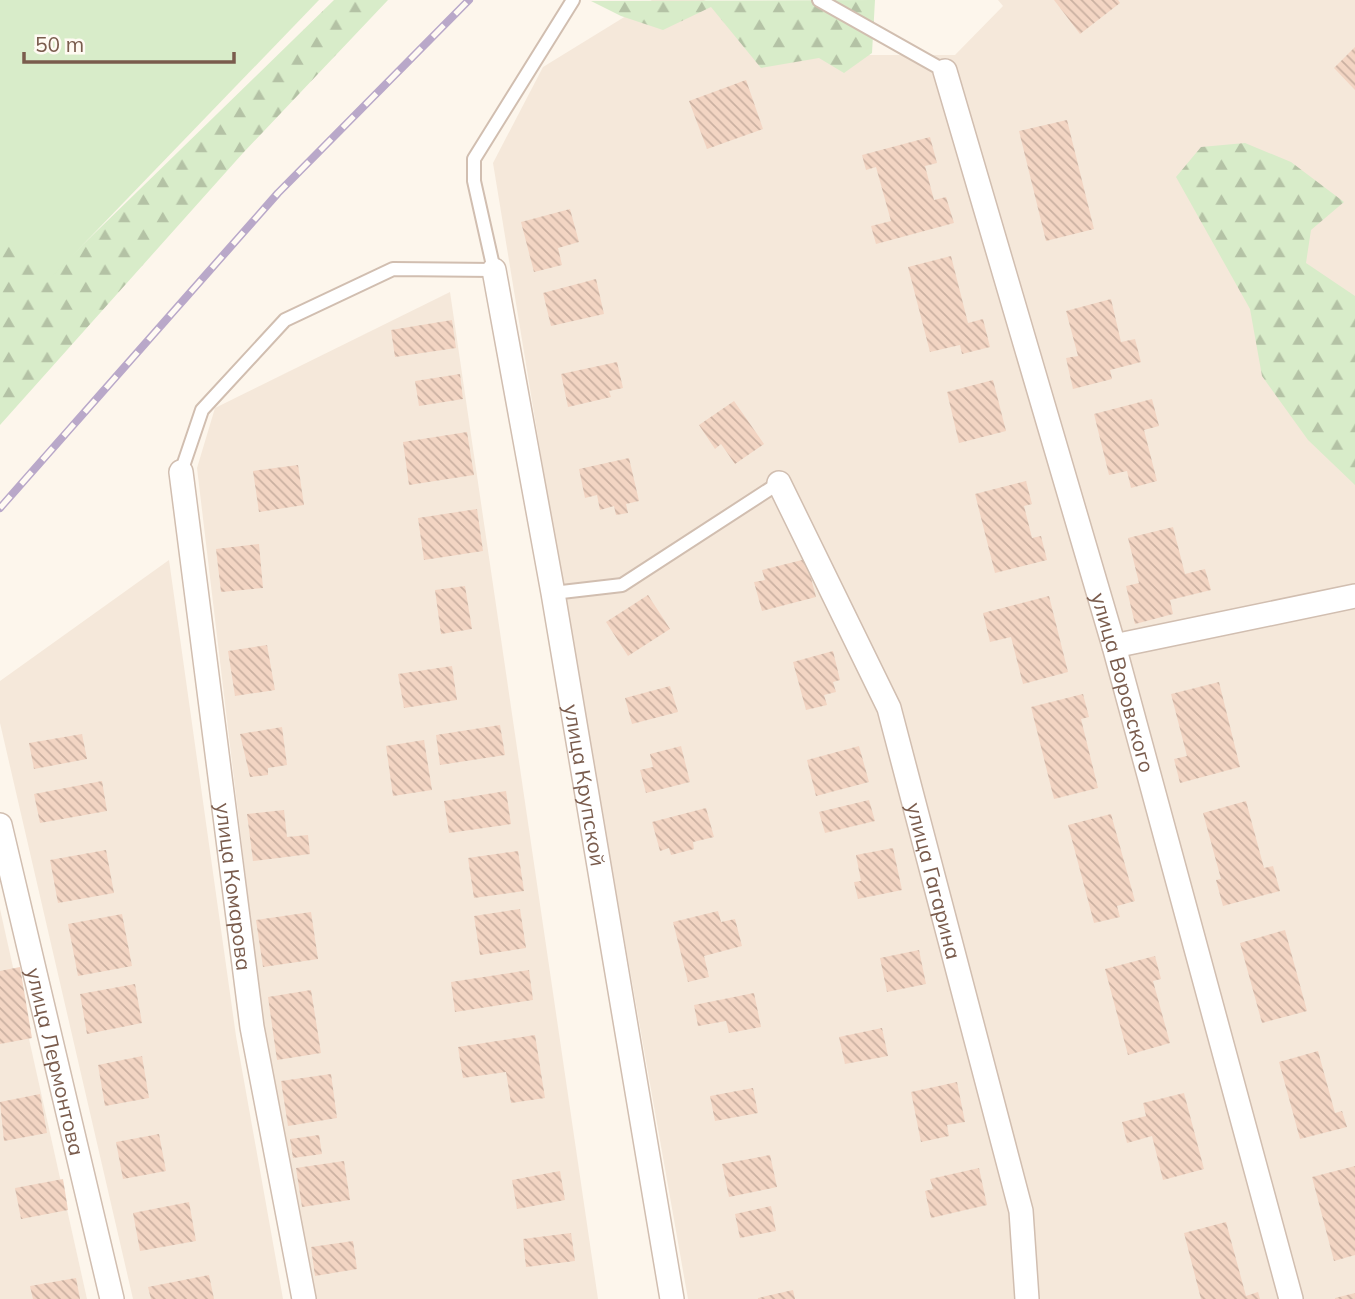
<svg xmlns="http://www.w3.org/2000/svg" width="1355" height="1299" viewBox="0 0 1355 1299" font-family="Mulish,sans-serif">
<defs>
<pattern id="forest-firs" width="22" height="20" patternUnits="userSpaceOnUse" patternTransform="scale(1.75)"><rect width="22" height="20" fill="#d8ecc9"/><path d="M5 1l3.5 6h-7zM16 11l3.5 6h-7z" fill="#b4c2a5"/></pattern>
<pattern id="building-back-hatch" width="6" height="6" patternUnits="userSpaceOnUse" patternTransform="scale(1.75)"><rect width="6" height="6" fill="#f3d5c3"/><path d="M-1 5l2 2M0 0l6 6M5-1l2 2" fill="none" stroke="#cab0a1"/></pattern>
</defs>
<rect width="100%" height="100%" fill="#fdf6ec"/>
<g fill="#f5e8da">
<polygon points="652,0 704,0 798,55 955,55 1003,6 998,0 1355,0 1355,1299 688,1299 565,602 493,163 543,67"/>
<polygon points="450,292 598,1299 315,1299 262,1014 197,468 215,408"/>
<polygon points="169,560 236,1036 283,1299 133,1299 0,723 0,681"/>
<polygon points="0,909 87,1299 0,1299"/>
</g>
<g fill="url(#forest-firs)">
<polygon points="334,0 388,0 243,153 0,425 0,196 62,265"/>
<polygon points="875,0 872,53 844,73 819,58 761,68 711,7 663,30 621,16 591,1"/>
<polygon points="1245,143 1291,162 1344,202 1311,230 1306,263 1355,296 1355,485 1308,440 1262,376 1250,309 1176,177 1201,147"/>
</g>
<polygon fill="#d8ecc9" points="0,0 319,0 46,283 0,230"/>
<g fill="url(#building-back-hatch)">
<polygon points="1054,0 1118,0 1120,3 1080,34"/>
<polygon points="1355,47 1355,90 1334,68"/>
<polygon points="746,80 763,129 707,149 689,101"/>
<polygon points="1067,120 1094,229 1046,241 1019,131"/>
<polygon points="930,137 937,163 925,166 934,200 946,197 954,223 876,244 871,226 891,221 876,167 866,170 862,155"/>
<polygon points="570,209 579,242 558,248 562,265 534,272 521,222"/>
<polygon points="951,256 968,323 983,319 990,347 962,354 960,345 930,352 908,267"/>
<polygon points="596,279 604,314 551,326 543,293"/>
<polygon points="1111,299 1121,342 1135,339 1141,362 1110,370 1112,379 1073,389 1066,358 1078,356 1066,311"/>
<polygon points="452,320 456,348 395,357 391,330"/>
<polygon points="617,362 623,388 609,391 611,397 568,407 561,374"/>
<polygon points="460,374 463,399 419,406 415,381"/>
<polygon points="993,380 1006,431 959,443 947,392"/>
<polygon points="1152,399 1159,426 1144,430 1157,481 1131,488 1127,471 1109,475 1094,414"/>
<polygon points="734,401 764,444 735,464 721,444 715,449 699,425"/>
<polygon points="467,432 474,475 409,485 403,442"/>
<polygon points="629,458 639,501 626,504 628,513 616,515 614,506 600,510 597,495 585,498 579,469"/>
<polygon points="298,465 304,505 259,512 253,471"/>
<polygon points="1026,481 1032,504 1024,506 1032,538 1041,536 1047,560 995,573 975,494"/>
<polygon points="477,509 483,551 424,560 418,518"/>
<polygon points="1173,527 1185,574 1205,569 1211,590 1170,600 1173,614 1135,624 1126,586 1139,583 1128,538"/>
<polygon points="259,544 263,588 221,592 216,549"/>
<polygon points="806,559 816,597 762,611 754,582 765,580 762,570"/>
<polygon points="465,586 472,629 441,634 435,590"/>
<polygon points="648,595 670,629 628,656 606,622"/>
<polygon points="1049,596 1068,672 1023,684 1011,637 990,642 983,613"/>
<polygon points="267,645 275,690 235,696 228,651"/>
<polygon points="833,651 840,680 833,682 836,692 824,695 827,705 806,710 793,662"/>
<polygon points="452,666 457,700 404,708 398,674"/>
<polygon points="1219,682 1240,767 1180,783 1174,759 1187,756 1171,694"/>
<polygon points="670,686 678,712 632,724 625,698"/>
<polygon points="1083,694 1089,717 1081,719 1098,788 1054,799 1031,707"/>
<polygon points="500,725 505,755 440,765 436,735"/>
<polygon points="282,727 287,765 268,768 268,775 250,777 240,734"/>
<polygon points="82,734 87,759 34,769 29,743"/>
<polygon points="424,740 432,790 393,796 386,746"/>
<polygon points="681,746 690,782 646,793 640,770 653,767 650,754"/>
<polygon points="859,746 869,782 816,796 807,760"/>
<polygon points="102,781 107,811 40,823 34,794"/>
<polygon points="506,791 511,824 449,833 444,801"/>
<polygon points="869,800 875,821 825,833 819,812"/>
<polygon points="1246,801 1264,868 1273,866 1280,891 1223,906 1216,880 1221,879 1203,813"/>
<polygon points="706,808 714,837 693,842 694,849 671,855 669,848 660,851 652,822"/>
<polygon points="284,810 287,837 308,835 310,854 253,861 247,814"/>
<polygon points="1111,814 1135,901 1117,906 1120,917 1094,923 1068,825"/>
<polygon points="893,848 902,890 858,899 854,882 861,881 856,855"/>
<polygon points="106,850 114,893 58,903 50,860"/>
<polygon points="518,851 524,891 474,898 468,858"/>
<polygon points="520,909 526,948 480,955 474,916"/>
<polygon points="718,911 721,922 735,919 742,946 704,956 709,977 688,982 673,922"/>
<polygon points="311,912 318,959 263,967 256,920"/>
<polygon points="122,914 132,966 78,976 68,924"/>
<polygon points="1285,930 1307,1011 1262,1023 1240,943"/>
<polygon points="919,950 926,984 887,992 880,958"/>
<polygon points="1155,956 1161,979 1153,981 1170,1043 1128,1055 1105,969"/>
<polygon points="20,967 32,1038 0,1044 0,971"/>
<polygon points="529,970 533,1000 455,1012 451,982"/>
<polygon points="135,984 142,1023 87,1034 80,994"/>
<polygon points="311,990 321,1053 277,1060 268,997"/>
<polygon points="754,993 761,1027 729,1033 726,1021 698,1026 694,1005"/>
<polygon points="882,1028 888,1056 845,1064 839,1037"/>
<polygon points="535,1035 545,1098 511,1103 506,1072 463,1078 458,1047"/>
<polygon points="1318,1051 1335,1113 1342,1111 1347,1127 1300,1139 1279,1062"/>
<polygon points="142,1056 149,1098 105,1106 98,1065"/>
<polygon points="331,1074 337,1118 288,1126 281,1081"/>
<polygon points="957,1082 965,1122 947,1125 949,1136 921,1142 911,1092"/>
<polygon points="753,1088 758,1113 715,1121 710,1096"/>
<polygon points="1184,1093 1204,1169 1163,1180 1152,1136 1127,1143 1122,1122 1146,1116 1143,1103"/>
<polygon points="40,1094 47,1133 4,1141 0,1102"/>
<polygon points="159,1134 166,1171 123,1179 116,1142"/>
<polygon points="319,1135 322,1154 293,1158 290,1139"/>
<polygon points="770,1155 777,1187 729,1197 722,1164"/>
<polygon points="344,1161 350,1200 302,1207 296,1168"/>
<polygon points="1355,1166 1355,1255 1334,1261 1312,1177"/>
<polygon points="979,1168 987,1205 931,1218 925,1191 933,1189 930,1179"/>
<polygon points="560,1171 565,1200 517,1209 512,1180"/>
<polygon points="63,1179 68,1210 21,1219 15,1188"/>
<polygon points="189,1202 196,1241 140,1251 133,1213"/>
<polygon points="771,1206 776,1231 740,1238 735,1214"/>
<polygon points="1226,1222 1246,1296 1258,1292 1260,1299 1201,1299 1184,1233"/>
<polygon points="571,1233 575,1261 526,1267 523,1239"/>
<polygon points="353,1241 357,1269 315,1276 311,1247"/>
<polygon points="209,1275 214,1299 151,1299 148,1287"/>
<polygon points="76,1278 80,1299 33,1299 30,1286"/>
<polygon points="793,1290 795,1299 758,1299 758,1298"/>
<polygon points="1355,1293 1355,1299 1335,1299 1335,1298"/>
</g>
<g fill="none" stroke-linecap="round" stroke-linejoin="round">
<g stroke="#d1beb0" stroke-width="16">
<g id="lane">
<polyline points="819,0 945,71"/>
<polyline points="181,472 202,410 285,320 393,269 494,270 474,181 474,159 573,0"/>
<polyline points="553,593 622,585 779,483"/>
</g>
</g>
<g stroke="#d1beb0" stroke-width="26">
<g id="street">
<path id="s1" d="M 945,71 L 1114,646 L 1291,1299"/>
<path id="s2" d="M 494,270 L 553,593 L 672,1299"/>
<path id="s3" d="M 181,472 L 252,1027 L 304,1299"/>
<path id="s4" d="M 779,483 L 889,708 L 1021,1211 L 1027,1299"/>
<polyline points="1114,646 1355,596"/>
<path id="s5" d="M 0,825 L 112,1299"/>
</g>
</g>
<use href="#lane" stroke="#fff" stroke-width="12"/>
<use href="#street" stroke="#fff" stroke-width="23"/>
<g stroke="#b9a8c9" stroke-width="8">
<polyline id="rail" points="0,508 278,193 469,0"/>
</g>
<use href="#rail" stroke="#fffaf3" stroke-width="5" stroke-dasharray="16" stroke-linecap="butt"/>
</g>
<g text-anchor="middle" dominant-baseline="central" stroke-width="6" stroke-linejoin="round" paint-order="stroke">
<g font-size="21" fill="#7a5c4d" stroke="#fffaf3">
<text stroke="none"><textPath href="#s1" startOffset="637">улица Воровского</textPath></text>
<text stroke="none"><textPath href="#s2" startOffset="523">улица Крупской</textPath></text>
<text stroke="none"><textPath href="#s4" startOffset="429">улица Гагарина</textPath></text>
<text stroke="none"><textPath href="#s3" startOffset="418">улица Комарова</textPath></text>
<text stroke="none"><textPath href="#s5" startOffset="243">улица Лермонтова</textPath></text>
</g>
</g>
<path d="M24 52v10h210v-10" fill="none" stroke="#7a5c4d" stroke-width="3.5"/>
<text x="35" y="52" font-size="21" fill="#7a5c4d" stroke="#fffaf3" stroke-width="5" paint-order="stroke">50 m</text>
</svg>
